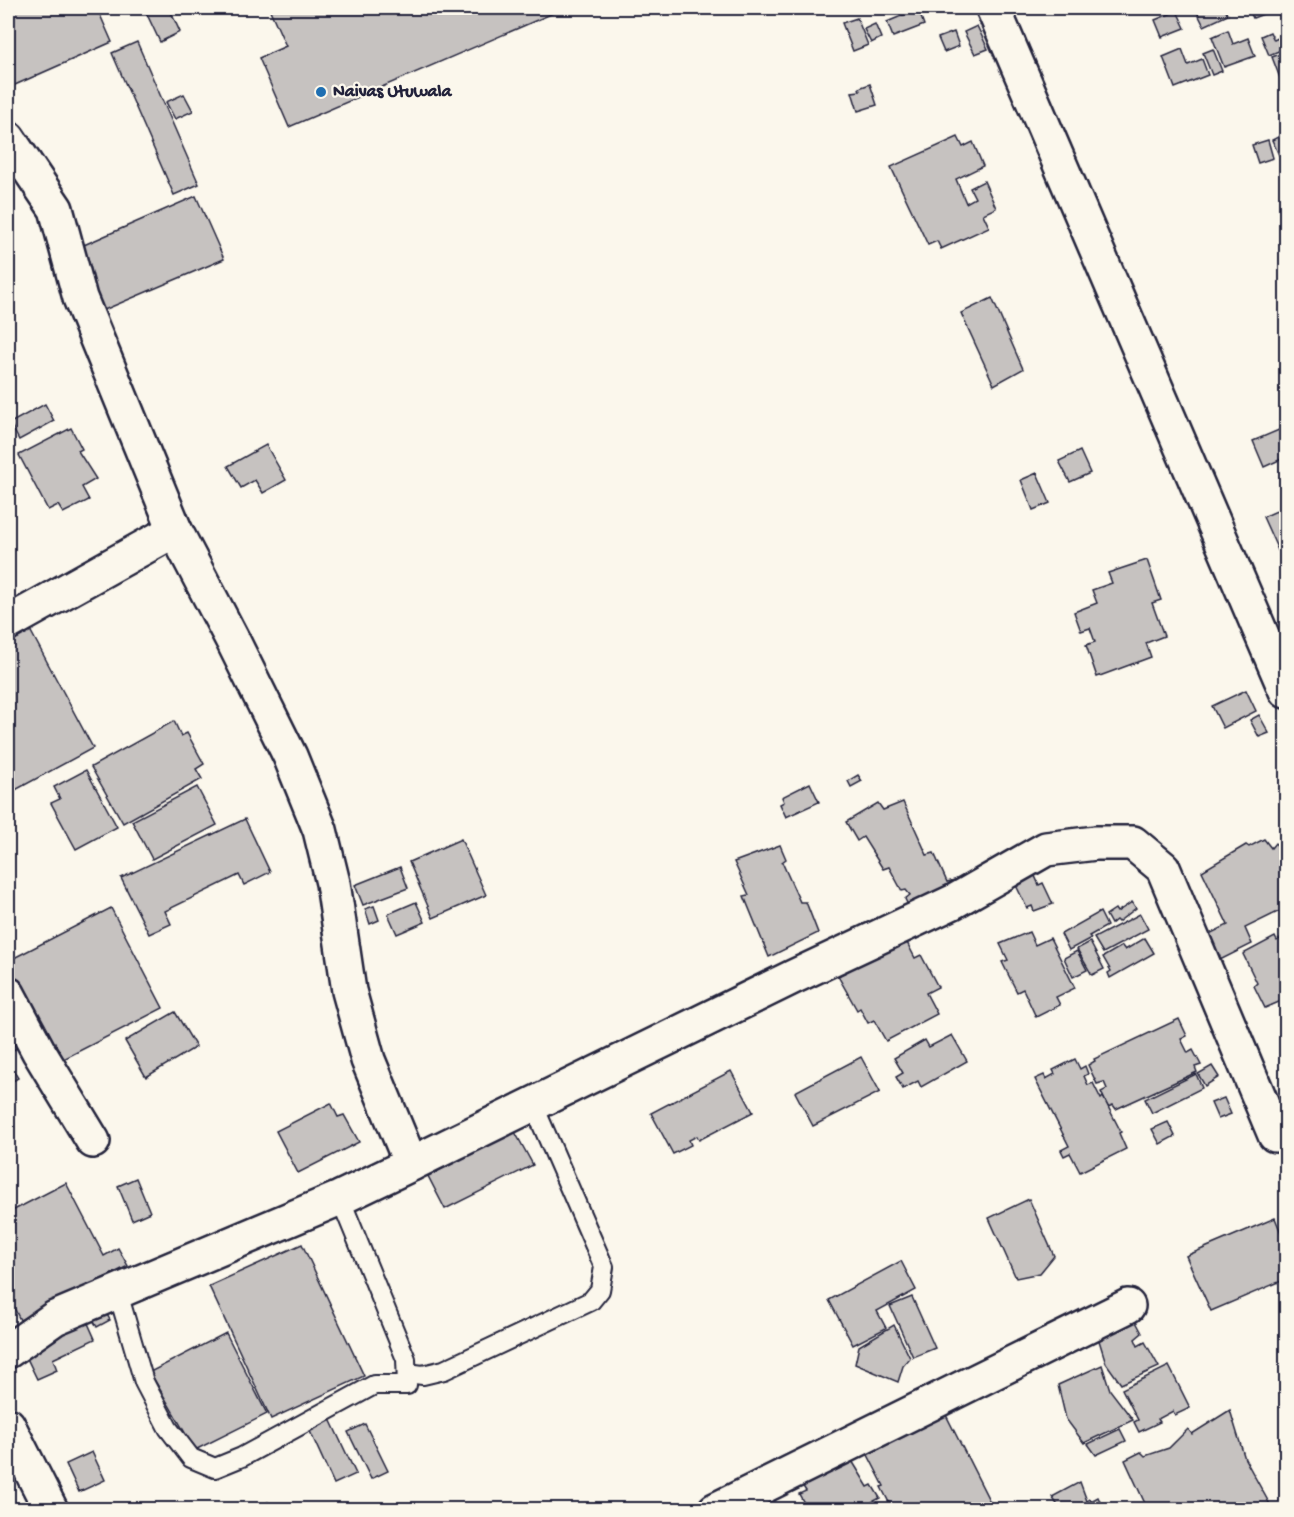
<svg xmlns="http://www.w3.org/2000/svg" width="1294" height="1517" viewBox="0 0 1294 1517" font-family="'Gochi Hand',sans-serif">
<rect width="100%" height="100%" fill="#fbf7ec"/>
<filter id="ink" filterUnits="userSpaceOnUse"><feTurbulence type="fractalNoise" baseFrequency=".0167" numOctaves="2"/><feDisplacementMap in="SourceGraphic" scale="12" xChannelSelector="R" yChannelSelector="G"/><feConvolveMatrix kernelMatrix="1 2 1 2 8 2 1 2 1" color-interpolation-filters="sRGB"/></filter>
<g filter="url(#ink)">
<g fill="#c6c2c0" stroke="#22223b" stroke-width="1.5">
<polygon points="8,8 97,8 112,42 8,88"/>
<polygon points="144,8 169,8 180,32 160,42"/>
<polygon points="269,8 565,8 289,127 259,58 286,46"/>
<polygon points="1195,8 1224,8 1228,15 1204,26"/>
<polygon points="1248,8 1279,8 1253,18"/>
<polygon points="1279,8 1286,8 1286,25"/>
<polygon points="918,9 924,25 893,37 887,22"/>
<polygon points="1177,11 1185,28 1162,37 1155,20"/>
<polygon points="857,18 868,45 853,51 842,23"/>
<polygon points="875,24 881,38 871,43 864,29"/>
<polygon points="977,26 988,49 975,54 964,32"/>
<polygon points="1228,30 1233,44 1248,38 1255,56 1224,67 1212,37"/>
<polygon points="954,32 959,46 944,52 938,38"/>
<polygon points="1270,32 1274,40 1286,34 1286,48 1269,55 1261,36"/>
<polygon points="137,42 199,184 174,195 112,53"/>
<polygon points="1182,49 1188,65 1202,59 1208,75 1175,88 1163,57"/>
<polygon points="1213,49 1222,71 1212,75 1203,53"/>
<polygon points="1286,52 1286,75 1280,78 1272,57"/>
<polygon points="870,84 877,105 858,111 852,92 860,91 859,88"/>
<polygon points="184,94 193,111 175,119 166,102"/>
<polygon points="1286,133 1286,154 1280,157 1272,140"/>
<polygon points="958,137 963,147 973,142 983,166 956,179 966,203 975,198 970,188 984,181 996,208 983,214 989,227 941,249 937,241 928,245 891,167"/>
<polygon points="1268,140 1273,158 1258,163 1252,145"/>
<polygon points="196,196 224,259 104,310 77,248"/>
<polygon points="992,298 1023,369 994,385 961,313"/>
<polygon points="45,404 54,421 19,440 10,423"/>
<polygon points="1286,427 1286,457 1264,467 1253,441"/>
<polygon points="71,428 82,449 78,451 96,479 82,487 89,500 63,513 58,505 48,510 19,455"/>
<polygon points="266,445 286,480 263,493 255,480 241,488 228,466"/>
<polygon points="1080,451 1090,473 1070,482 1059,461"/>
<polygon points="1037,473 1050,503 1033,510 1021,480"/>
<polygon points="1281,509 1286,521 1286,568 1263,517"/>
<polygon points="1147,560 1161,600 1152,603 1164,636 1146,643 1151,657 1097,677 1086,645 1095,642 1090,628 1081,631 1074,612 1097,603 1092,590 1112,583 1108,573"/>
<polygon points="29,628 93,748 8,794 8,640"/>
<polygon points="1246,690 1256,711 1223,728 1212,706"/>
<polygon points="1259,715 1269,733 1259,737 1250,720"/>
<polygon points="174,721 181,736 187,733 204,764 196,769 202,779 123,823 91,767"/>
<polygon points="86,770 117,827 76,849 51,803 60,799 54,787"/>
<polygon points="858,775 862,781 851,787 848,781"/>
<polygon points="810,783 819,802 786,817 780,804 784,802 782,797"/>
<polygon points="197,787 217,825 152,859 132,821"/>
<polygon points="903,802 927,855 934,853 947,882 954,880 961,891 913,908 908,905 905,899 910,895 906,890 902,891 889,867 883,869 863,837 857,841 846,822 878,803 883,810"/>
<polygon points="245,819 270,872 244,885 239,875 165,911 171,924 149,934 121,878"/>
<polygon points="461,839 486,895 433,918 409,862"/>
<polygon points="1264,839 1271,848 1275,843 1278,846 1279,860 1284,872 1286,871 1286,908 1245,928 1252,944 1218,961 1207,935 1228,925 1202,871 1246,845 1249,847"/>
<polygon points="780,845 786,859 782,862 800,902 806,902 818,933 769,957 744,896 749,895 734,862"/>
<polygon points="400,867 408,888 363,905 355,885"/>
<polygon points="1031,867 1039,885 1043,883 1053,904 1034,911 1032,906 1027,908 1011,875"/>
<polygon points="416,902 425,922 397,934 388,914"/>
<polygon points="1132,902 1136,908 1118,922 1116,920 1111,924 1106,915 1115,909 1117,912"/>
<polygon points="374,906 379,920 370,924 365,909"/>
<polygon points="111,908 163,1008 50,1066 8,984 8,961"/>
<polygon points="1100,912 1107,926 1089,936 1091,938 1069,950 1061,934"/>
<polygon points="1140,914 1148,929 1103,953 1094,938"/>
<polygon points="901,931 915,958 921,955 938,987 926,993 937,1014 886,1041 874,1020 868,1023 860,1008 857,1010 838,976 848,971 843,962"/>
<polygon points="1029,932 1035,945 1050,938 1075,988 1056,997 1060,1005 1036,1017 1023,989 1017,992 1002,962 1008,960 1000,944"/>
<polygon points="1286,935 1286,999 1265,1008 1254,986 1257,983 1243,954 1275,937 1277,941"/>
<polygon points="1145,938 1154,953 1110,978 1108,973 1111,971 1103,957 1122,946 1125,950"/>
<polygon points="1090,942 1104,969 1092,975 1077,949"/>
<polygon points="1077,951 1087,970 1073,977 1064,958"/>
<polygon points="175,1012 196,1047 146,1077 125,1041"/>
<polygon points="1179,1019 1187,1036 1181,1039 1188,1053 1193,1050 1201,1065 1195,1067 1197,1072 1116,1109 1113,1105 1108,1107 1101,1092 1107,1089 1104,1082 1097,1084 1088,1065 1095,1061 1094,1059"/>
<polygon points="8,1026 19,1047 8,1053"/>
<polygon points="952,1035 967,1061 921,1087 918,1081 903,1089 896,1077 903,1073 894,1058 925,1040 929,1047"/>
<polygon points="861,1057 880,1092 813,1126 795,1092"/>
<polygon points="1075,1059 1080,1069 1085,1066 1088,1074 1084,1076 1088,1085 1093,1083 1101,1099 1103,1097 1121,1132 1119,1133 1126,1149 1080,1172 1070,1153 1064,1156 1061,1150 1069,1146 1035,1079 1044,1075 1046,1079 1055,1074 1053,1070"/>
<polygon points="8,1062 18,1078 8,1084"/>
<polygon points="1212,1066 1219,1077 1205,1086 1198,1074"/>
<polygon points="731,1071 753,1112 699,1140 697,1136 689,1140 691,1145 673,1154 651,1113"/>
<polygon points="1196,1074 1202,1088 1152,1113 1145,1099"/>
<polygon points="1224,1098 1231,1114 1218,1119 1211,1103"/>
<polygon points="331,1103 338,1117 344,1115 359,1142 298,1173 276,1131"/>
<polygon points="1168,1122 1175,1136 1160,1144 1152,1129"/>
<polygon points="515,1132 533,1165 445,1209 428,1176"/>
<polygon points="136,1178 150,1212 132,1220 118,1186"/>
<polygon points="66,1183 104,1256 118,1248 128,1266 20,1320 8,1295 8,1213"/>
<polygon points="1029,1199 1054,1256 1040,1273 1016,1278 989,1218"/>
<polygon points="1275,1218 1286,1245 1286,1279 1211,1311 1186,1256"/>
<polygon points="302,1244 364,1376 271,1419 209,1286"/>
<polygon points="901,1261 916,1290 877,1311 886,1328 853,1345 829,1300"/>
<polygon points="912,1297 935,1348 913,1357 890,1306"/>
<polygon points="104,1309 110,1320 97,1327 91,1316"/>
<polygon points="1134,1318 1142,1333 1135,1339 1138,1346 1145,1342 1159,1367 1121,1384 1106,1363 1097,1334"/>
<polygon points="87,1321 95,1339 53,1359 57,1370 37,1379 23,1350"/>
<polygon points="894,1325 910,1358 903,1366 898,1382 855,1364 859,1346"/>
<polygon points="226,1333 267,1414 195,1450 150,1372"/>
<polygon points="1102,1365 1110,1390 1133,1420 1084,1443 1066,1419 1058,1385"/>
<polygon points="1169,1366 1190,1408 1175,1415 1173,1411 1158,1419 1160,1422 1139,1432 1134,1422 1138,1420 1122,1389"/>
<polygon points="1230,1410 1245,1459 1273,1510 1148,1510 1125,1460 1141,1452 1145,1456 1169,1448 1188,1429 1192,1434"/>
<polygon points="937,1415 939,1418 946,1415 992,1506 984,1510 893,1510 881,1487 884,1486 866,1451"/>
<polygon points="330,1419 356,1474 334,1484 309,1429"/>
<polygon points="365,1424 388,1471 371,1479 348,1432"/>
<polygon points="1120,1429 1126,1441 1096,1455 1088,1444"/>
<polygon points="92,1452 105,1480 79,1492 66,1464"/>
<polygon points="851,1459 868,1487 872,1485 880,1498 872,1502 876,1510 808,1510 799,1494 806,1491 802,1485"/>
<polygon points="1080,1482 1087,1501 1090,1499 1091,1501 1098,1497 1104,1510 1061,1510 1052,1497"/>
<polygon points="268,1502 272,1510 253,1510"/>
</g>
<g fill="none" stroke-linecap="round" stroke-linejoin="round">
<g stroke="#22223b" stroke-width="22">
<g id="service">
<polyline points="118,1293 144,1382 168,1428 191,1458 215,1468 242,1457 374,1385 407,1385 406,1359 340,1198"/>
<polyline points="407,1373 423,1375 444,1370 591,1301 600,1290 604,1267 533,1104"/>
</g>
</g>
<g stroke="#22223b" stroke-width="38">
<g id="minor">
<polyline points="993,8 1286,691"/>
<polyline points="8,138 56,209 80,298 175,530 233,641 290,756 320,830 333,883 349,991 368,1060 411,1164"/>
<polyline points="8,623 175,530"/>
<polyline points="8,994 39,1052 93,1141"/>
<polyline points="8,1351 55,1318 340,1198 411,1164 793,977 953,902 1046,849 1096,843 1133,843 1163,868 1275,1135"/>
<polyline points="8,1425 51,1510"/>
<polyline points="715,1510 1128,1306"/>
</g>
</g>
<use href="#service" stroke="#fbf7ec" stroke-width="18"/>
<use href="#minor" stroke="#fbf7ec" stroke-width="33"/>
</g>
</g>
<circle fill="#1f6fb2" stroke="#fbf7ec" stroke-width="2" cx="321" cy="92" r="6"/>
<g text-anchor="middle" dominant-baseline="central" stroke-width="4.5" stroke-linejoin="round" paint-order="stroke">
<g font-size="18" font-weight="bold" fill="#22223b" stroke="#fbf7ec" text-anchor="start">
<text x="333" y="92">Naivas Utuwala</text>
</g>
</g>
<rect width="1294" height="1517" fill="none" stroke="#fbf7ec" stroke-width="30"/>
<rect x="15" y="15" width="1264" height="1487" fill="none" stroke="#22223b" stroke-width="2" filter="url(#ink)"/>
</svg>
